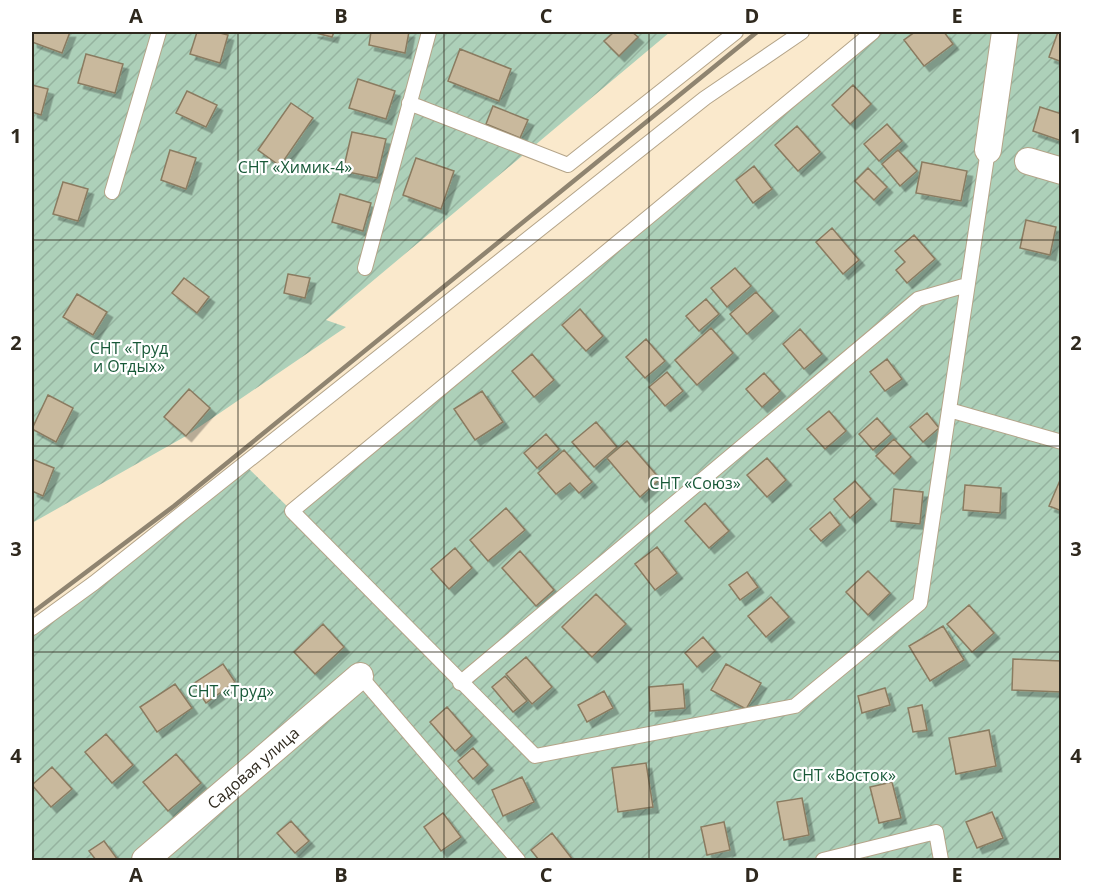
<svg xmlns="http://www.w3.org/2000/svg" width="1093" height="892" font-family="'Open Sans',sans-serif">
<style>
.garden{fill:url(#garden-furrows)}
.building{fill:#c9b99d;stroke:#8a7b61;stroke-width:1.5;filter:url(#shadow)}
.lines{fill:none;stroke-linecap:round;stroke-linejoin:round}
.lane-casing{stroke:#b4a489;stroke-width:16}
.street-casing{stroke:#b4a489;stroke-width:28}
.lane{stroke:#fff;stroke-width:14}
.street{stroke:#fff;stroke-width:26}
.rail{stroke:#8f8470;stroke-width:4.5}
.grid{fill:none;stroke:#2f291e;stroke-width:1.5;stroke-opacity:0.55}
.labels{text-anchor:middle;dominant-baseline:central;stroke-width:4.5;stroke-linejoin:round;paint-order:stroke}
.park-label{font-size:16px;fill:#185938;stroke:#fff}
.street-label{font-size:16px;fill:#2f291e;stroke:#fff}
.neatline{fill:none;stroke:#2f291e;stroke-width:2}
.grid-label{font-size:20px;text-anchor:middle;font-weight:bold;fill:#2f291e}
</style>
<defs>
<pattern id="garden-furrows" width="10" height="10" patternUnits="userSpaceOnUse" patternTransform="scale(1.5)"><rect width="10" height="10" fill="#add0b9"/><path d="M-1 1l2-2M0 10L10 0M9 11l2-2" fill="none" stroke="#95b39f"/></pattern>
<filter id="shadow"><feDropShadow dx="5.5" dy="5.5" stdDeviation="0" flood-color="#0004"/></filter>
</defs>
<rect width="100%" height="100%" fill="#fae9cc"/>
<path class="garden" d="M32 32H670L326 320 346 327 186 436 32 523Z
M873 32H1061V860H32V628L244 464 292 511Z"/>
<path class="building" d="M32 32H70L62 53 32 42Z
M197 32H216L228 35 220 63 190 54Z
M312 32H334L332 37Z
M371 32H409L405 53 369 45Z
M614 32H632L638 37 619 56 604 41Z
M915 32H944L953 44 924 66 904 40Z
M1058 32 1062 33V62L1049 57Z
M460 49 511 69 499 101 448 81Z
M86 54 123 64 115 93 78 83Z
M358 79 395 91 386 119 349 108Z
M32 85 48 89 41 115 32 112Z
M853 85 871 104 850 124 832 105Z
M187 91 217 105 206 127 176 113Z
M291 103 313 118 280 166 258 150Z
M493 106 528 120 520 138 486 124Z
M1040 107 1062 114V141L1033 131Z
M887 124 902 141 879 161 864 144Z
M797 126 820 152 798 171 775 145Z
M352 132 386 139 377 178 343 171Z
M170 150 196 158 186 189 161 180Z
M898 150 917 171 900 186 882 164Z
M416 158 454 171 441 209 403 195Z
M922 162 967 171 961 201 916 193Z
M754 166 772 189 753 203 736 180Z
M868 168 887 187 874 200 855 181Z
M63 182 88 189 78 221 53 214Z
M340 194 371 203 363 231 332 222Z
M1026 220 1056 227 1050 255 1020 248Z
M832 228 859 260 843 274 816 242Z
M914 235 935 259 907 283 896 270 905 262 895 251Z
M735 268 751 286 727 307 711 288Z
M288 274 310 278 305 298 284 293Z
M184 278 209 297 197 313 172 293Z
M756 292 773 311 747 334 730 314Z
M77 294 107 312 93 335 63 317Z
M706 299 719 314 699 331 686 316Z
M580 309 603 336 586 351 562 325Z
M711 328 733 353 697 385 675 360Z
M800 329 822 354 804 369 783 344Z
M646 339 665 361 645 378 626 357Z
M532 354 554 380 534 397 512 371Z
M887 359 902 379 885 391 870 372Z
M667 372 683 391 665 406 649 387Z
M764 373 780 391 762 407 746 389Z
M189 389 210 408 186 436 164 417Z
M482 391 503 422 475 440 454 409Z
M48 395 73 408 56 442 32 429Z
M829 411 846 431 825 449 807 429Z
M927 413 939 428 923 442 910 427Z
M877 418 891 434 873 450 859 434Z
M596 422 617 447 594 467 572 442Z
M546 434 559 449 537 468 524 453Z
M894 439 911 457 894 474 876 456Z
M627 441 660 479 640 497 607 458Z
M564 450 592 482 579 493 570 483 556 494 538 473Z
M767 458 786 480 767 497 747 475Z
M32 459 54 468 43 496 32 491Z
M1061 478H1062V511L1049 506Z
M855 481 871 499 850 518 834 499Z
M965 485 1001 488 1000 513 963 510Z
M894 489 923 492 920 524 891 521Z
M705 503 729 531 709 548 685 521Z
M506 508 525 530 488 561 470 540Z
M830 512 840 525 821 541 810 529Z
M657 547 677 573 655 590 635 564Z
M455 548 472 568 449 589 431 569Z
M520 551 554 590 536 606 502 568Z
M868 571 890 593 868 615 846 592Z
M747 572 758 587 740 600 729 585Z
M596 594 626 624 592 657 562 627Z
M771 597 789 617 766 637 748 616Z
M969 605 994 633 972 652 947 624Z
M323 624 344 647 315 674 294 652Z
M943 626 964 660 930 681 909 646Z
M703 637 715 651 697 667 685 653Z
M526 657 552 687 532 704 506 674Z
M1013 659 1062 661V692L1012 690Z
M223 664 235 682 206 703 193 684Z
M726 664 761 683 746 709 711 690Z
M505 676 527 701 513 712 492 687Z
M175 684 192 708 157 732 140 707Z
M683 684 685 708 650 711 649 687Z
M885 688 890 705 862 713 858 696Z
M604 691 613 708 587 722 578 705Z
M922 705 927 730 913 732 908 708Z
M447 707 472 736 455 751 430 722Z
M989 730 996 766 956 774 949 738Z
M106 734 133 765 112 783 85 752Z
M473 748 488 765 473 779 458 761Z
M176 754 201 783 168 811 143 782Z
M646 763 653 807 618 812 612 768Z
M52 767 72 789 51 807 32 785Z
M522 777 534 802 503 816 492 790Z
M892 782 901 818 879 823 870 787Z
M802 798 809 835 784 840 777 802Z
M992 812 1003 838 977 848 966 822Z
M443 813 461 837 441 851 424 827Z
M291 821 309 841 295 853 277 833Z
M724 822 730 850 707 855 701 827Z
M552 833 573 860H539L531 850Z
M104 841 118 860H96L89 851Z"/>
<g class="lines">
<g class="lane-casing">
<path id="lane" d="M873 32 292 511 535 756 795 706 920 603 988 150
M409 103 568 165 736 32
M112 192 159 32
M365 268 429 32
M949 410 1062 442
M32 628 94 583 705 98 802 32
M360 676 518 860
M460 683 918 299 967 285
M823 860 936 832 941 860"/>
</g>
<g class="street-casing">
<path id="street" d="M988 150 1005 32
M1028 161 1062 171
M145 860 360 676"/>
</g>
<use href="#lane" class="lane"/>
<use href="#street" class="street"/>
<path class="rail" d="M32 613 174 506 757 32"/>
</g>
<path class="grid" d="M238 32V860M444 32V860M649 32V860M855 32V860M32 240H1062M32 446H1062M32 652H1062"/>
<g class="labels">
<g class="park-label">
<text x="295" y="167">СНТ «Химик-4»</text>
<text x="129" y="348">СНТ «Труд<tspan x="129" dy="18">и Отдых»</tspan></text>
<text x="695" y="483">СНТ «Союз»</text>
<text x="231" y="691">СНТ «Труд»</text>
<text x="844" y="775">СНТ «Восток»</text>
</g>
<g class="street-label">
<text transform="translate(253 768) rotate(-41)">Садовая улица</text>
</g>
</g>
<rect width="1093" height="892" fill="none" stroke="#ffffff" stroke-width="66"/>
<rect x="33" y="33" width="1027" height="826" class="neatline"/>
<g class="grid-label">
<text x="136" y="23">A</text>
<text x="341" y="23">B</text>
<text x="546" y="23">C</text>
<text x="752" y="23">D</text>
<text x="957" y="23">E</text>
<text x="16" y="143">1</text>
<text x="1076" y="143">1</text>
<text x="16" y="350">2</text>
<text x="1076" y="350">2</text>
<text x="16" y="556">3</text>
<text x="1076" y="556">3</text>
<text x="16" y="763">4</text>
<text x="1076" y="763">4</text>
<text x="136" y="882">A</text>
<text x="341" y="882">B</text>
<text x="546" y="882">C</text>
<text x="752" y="882">D</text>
<text x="957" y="882">E</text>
</g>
</svg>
